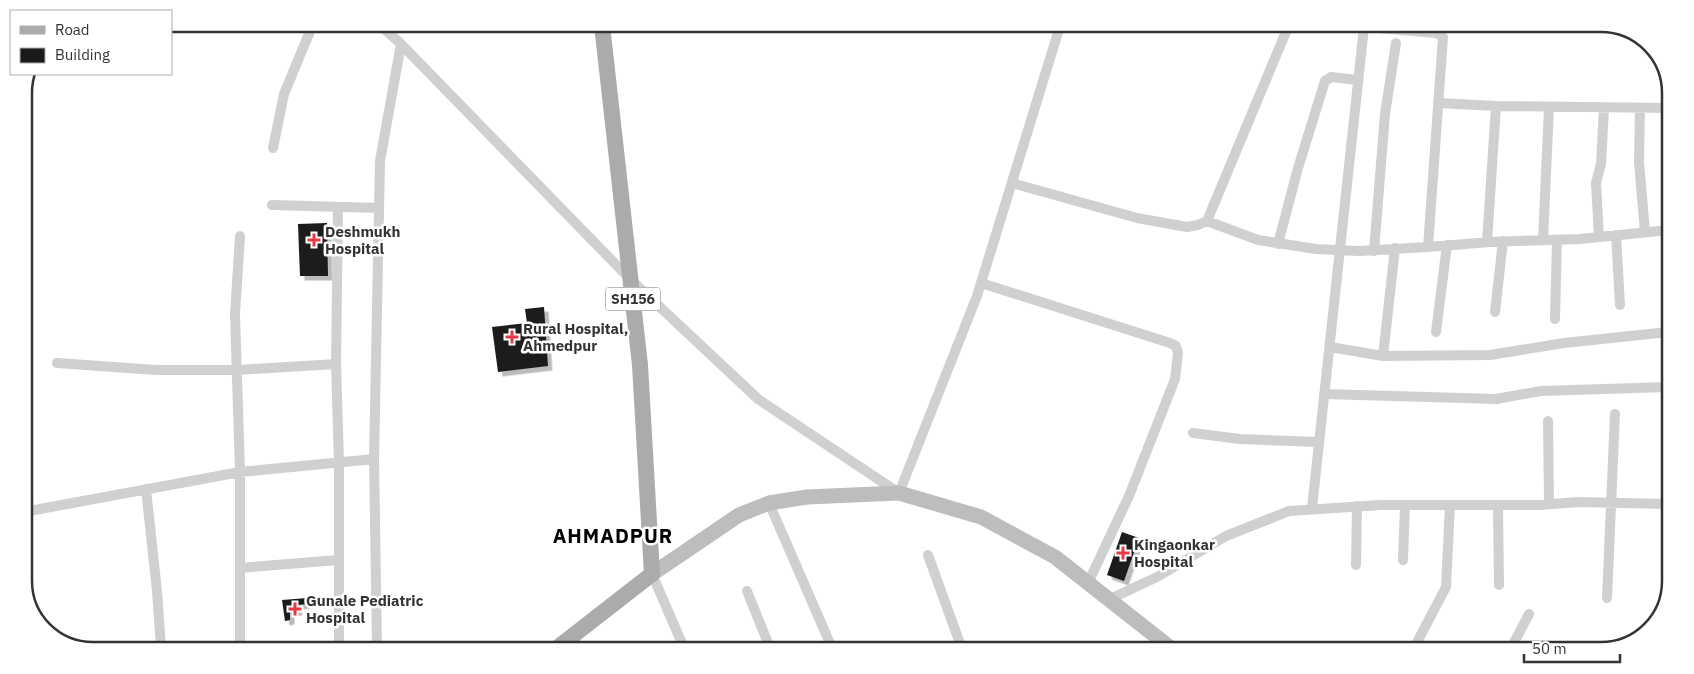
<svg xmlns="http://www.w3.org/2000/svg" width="1694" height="674" font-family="'IBM Plex Sans',sans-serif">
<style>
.building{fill:#1a1a1a;filter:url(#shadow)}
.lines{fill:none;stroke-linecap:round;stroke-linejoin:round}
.street{stroke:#d0d0d0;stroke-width:10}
.secondary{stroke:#bdbdbd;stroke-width:15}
.primary{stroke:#ababab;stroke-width:16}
.poi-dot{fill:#e63946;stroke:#fff;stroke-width:2}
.labels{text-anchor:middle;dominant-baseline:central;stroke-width:5;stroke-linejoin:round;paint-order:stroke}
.shield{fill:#fff;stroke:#707070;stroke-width:1}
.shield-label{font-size:14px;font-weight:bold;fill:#333}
.poi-label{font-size:15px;font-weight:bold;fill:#333;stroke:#fff;text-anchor:start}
.district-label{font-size:20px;font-weight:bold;letter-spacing:1px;fill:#000;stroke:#fff}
.rim{fill:none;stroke:#333;stroke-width:2.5}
</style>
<defs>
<filter id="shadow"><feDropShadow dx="4.5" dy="4.5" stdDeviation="0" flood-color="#0004"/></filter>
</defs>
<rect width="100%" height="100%" fill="#fff"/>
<path class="building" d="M327 223 328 276H300L298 224Z
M544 307 548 366 498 372 492 327 527 323 525 309Z
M1122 532 1139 538 1124 581 1107 575Z
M307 598 308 604 297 605 298 611 290 612V620L285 621 282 600Z"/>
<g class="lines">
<path class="street" d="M379 24 401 44
M1366 27 1436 33 1443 37 1428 247 1490 242 1580 239 1669 230
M1439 103 1496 106 1670 108
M1640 108 1639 162 1645 232
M273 148 284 94 313 24
M1012 183 1137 218 1187 227 1198 225 1207 221 1258 240 1316 249 1359 251 1428 247
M272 205 379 208
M338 207 336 364 339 462V647
M1207 221 1288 27
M1616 235 1620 305
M1599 237 1596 183 1601 164 1604 108
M1543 240 1549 108
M1487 242 1496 106
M1278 244 1298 168 1325 81 1331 77 1358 80
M1374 251 1385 114 1396 43
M981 283 1170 343 1176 346 1178 353 1175 379 1129 496 1088 583
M1495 312 1503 241
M1555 319 1557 240
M1436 332 1447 245
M1330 347 1383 356 1490 355 1564 343 1668 332
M1383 356 1395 248
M57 363 156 370H237L336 364
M1324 394 1496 399 1541 391 1668 387
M1548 421 1549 504
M1193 433 1240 439 1319 442
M374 459 380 161 401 44 630 279 758 399 899 493 977 296 1060 26
M146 489 157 591 161 647
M769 503 832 648
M1498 505 1499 585
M1312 508 1364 27
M24 512 240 472 374 459 377 647
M24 545 25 589
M928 555 962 649
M1403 560 1405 505
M1356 565 1357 506
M240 568 338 560
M652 574 684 648
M747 591 770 648
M1607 598 1615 414
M1110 599 1157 577 1226 536 1289 511 1381 505H1540L1578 502 1667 504
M240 647V472L235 314 240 236
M1413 650 1446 587 1450 505
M1510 650 1529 614
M1593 650 1604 649"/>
<path class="secondary" d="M652 574 739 515 769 503 807 497 899 493 981 517 1055 557 1172 649"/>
<path class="primary" d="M557 648 652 574 640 365 602 25"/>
</g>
<g class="poi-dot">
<path d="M311.5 232.5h5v5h5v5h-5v5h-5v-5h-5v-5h5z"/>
<path d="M509.5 329.5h5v5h5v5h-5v5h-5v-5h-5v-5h5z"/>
<path d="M1120.5 545.5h5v5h5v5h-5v5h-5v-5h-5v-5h5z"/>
<path d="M292.5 601.5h5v5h5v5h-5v5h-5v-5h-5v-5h5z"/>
</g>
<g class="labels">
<rect class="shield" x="605.5" y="287.5" width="55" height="23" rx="4"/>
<g class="shield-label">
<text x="633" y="299">SH156</text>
</g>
<g class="poi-label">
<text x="325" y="231">Deshmukh<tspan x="325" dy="17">Hospital</tspan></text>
<text x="523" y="328">Rural Hospital,<tspan x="523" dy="17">Ahmedpur</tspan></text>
<text x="1134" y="544">Kingaonkar<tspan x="1134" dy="17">Hospital</tspan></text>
<text x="306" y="600">Gunale Pediatric<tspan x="306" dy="17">Hospital</tspan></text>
</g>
<g class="district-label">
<text x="613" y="535">AHMADPUR</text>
</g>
</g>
<path d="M0 0H1694V674H0ZM93 32H1601A61 61 0 0 1 1662 93V581A61 61 0 0 1 1601 642H93A61 61 0 0 1 32 581V93A61 61 0 0 1 93 32Z" fill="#fff" fill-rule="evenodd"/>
<path class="rim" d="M93 32H1601A61 61 0 0 1 1662 93V581A61 61 0 0 1 1601 642H93A61 61 0 0 1 32 581V93A61 61 0 0 1 93 32Z"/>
<rect x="10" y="10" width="162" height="65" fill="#ffffff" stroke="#adadad"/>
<rect x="20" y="26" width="25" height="8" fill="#ababab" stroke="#adadad"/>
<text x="55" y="35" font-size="15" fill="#333333">Road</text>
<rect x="20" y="48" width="25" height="15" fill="#1a1a1a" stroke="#adadad"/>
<text x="55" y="60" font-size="15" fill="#333333">Building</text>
<path d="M1524 654v8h96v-8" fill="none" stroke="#333333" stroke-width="2.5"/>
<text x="1532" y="654" font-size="15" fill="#333333" stroke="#ffffff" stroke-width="4" paint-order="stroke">50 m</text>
</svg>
